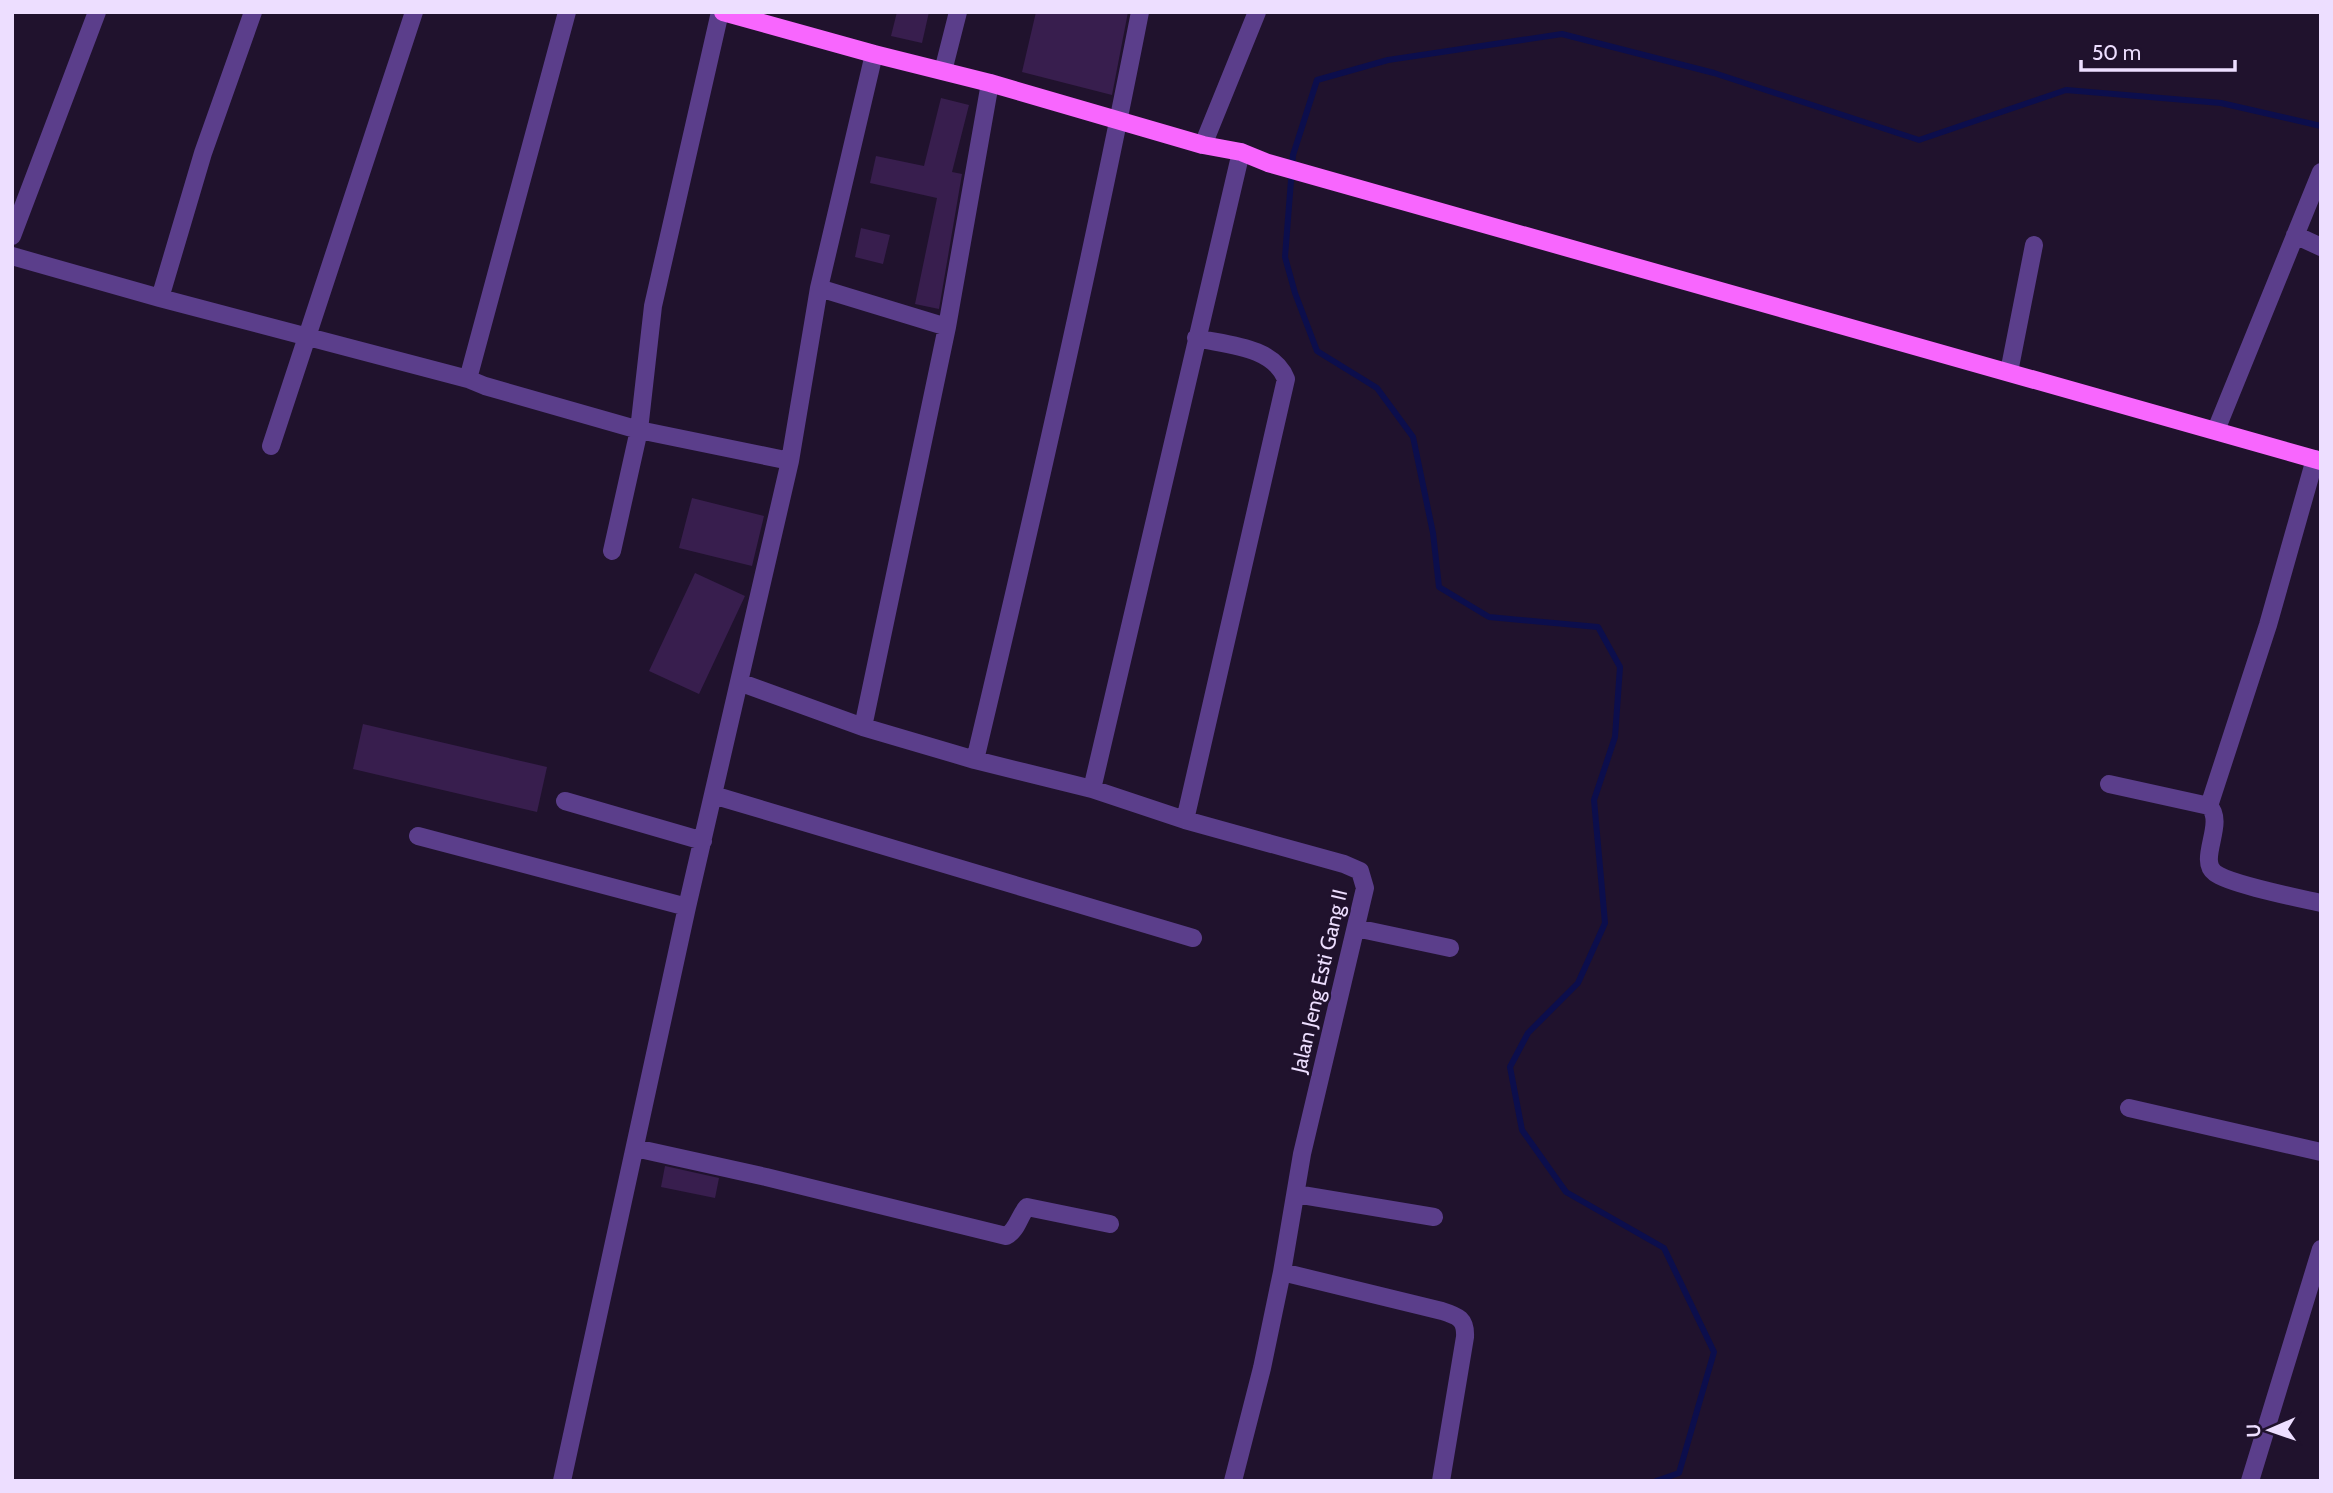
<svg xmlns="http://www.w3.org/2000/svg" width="2333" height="1493" font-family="Cabin,sans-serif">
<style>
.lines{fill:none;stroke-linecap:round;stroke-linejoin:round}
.stream{stroke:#0c0e4c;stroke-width:6}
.building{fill:#381e4e}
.minor{stroke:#5b3e8b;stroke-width:18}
.major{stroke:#f866fe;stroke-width:18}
.labels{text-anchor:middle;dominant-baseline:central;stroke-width:5;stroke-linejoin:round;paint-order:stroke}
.street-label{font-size:21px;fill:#eddeff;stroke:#20122d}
</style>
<rect width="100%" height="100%" fill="#20122d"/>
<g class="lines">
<path class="stream" d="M1656 1481 1679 1473 1714 1352 1664 1248 1566 1192 1522 1130 1510 1067 1528 1033 1578 983 1605 923 1594 800 1615 737 1620 667 1598 627 1489 617 1439 587 1433 533 1413 437 1377 388 1317 351 1295 293 1285 257 1293 155 1317 80 1388 60 1562 34 1714 73 1919 140 2066 90 2221 103 2321 126"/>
</g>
<path class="building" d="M897 12H929L922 43 891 36Z
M1036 12H1128L1112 95 1022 72Z
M941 98 969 105 952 172 962 174 939 309 915 304 937 198 870 183 876 156 924 166Z
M861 228 890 235 883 264 855 257Z
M692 498 764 516 752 566 679 548Z
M695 573 745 596 699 694 649 671Z
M363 724 547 767 537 812 353 769Z
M665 1166 719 1178 715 1198 661 1187Z"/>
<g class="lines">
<path class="minor" d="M943 71 958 12
M1203 145 1257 12
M2295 235 2321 247
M12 236 97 12
M12 256 160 298 468 379 485 386 639 430 790 461
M819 288 947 327
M160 298 203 153 253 12
M2009 372 2034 245
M468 379 567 12
M2216 430 2321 172
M271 446 414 12
M612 551 639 430 653 306 720 12
M739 682 863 727 975 760 1092 789 1185 820 1344 864 1360 871 1365 888 1302 1154 1282 1272 1442 1311C1458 1316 1466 1319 1465 1337L1441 1481
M863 727 947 327 990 83
M975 760C1034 512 1091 263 1140 12
M2109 784 2209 806C2226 823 2197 860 2215 873 2229 884 2299 898 2321 903
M1092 789 1241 152
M713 795 1193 938
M565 801 703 841
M2209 806 2268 625 2315 459
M1185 820 1286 379C1273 346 1226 345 1196 338
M418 836 687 907
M1356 928 1450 948
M2129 1108 2321 1152
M635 1148 766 1177 1006 1236C1017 1231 1019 1216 1027 1207L1110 1224
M1296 1194 1434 1217
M562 1481 687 907 790 461 819 288 874 54
M1233 1481 1262 1368 1282 1272
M2250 1481 2321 1249"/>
<path class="major" d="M723 12 874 54 990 83 1203 145 1241 152 1268 163 2321 461"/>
</g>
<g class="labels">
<g class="street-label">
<text transform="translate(1319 981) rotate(-77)">Jalan Jeng Esti Gang II</text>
</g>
</g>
<rect width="2333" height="1493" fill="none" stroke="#eddeff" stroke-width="28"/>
<g transform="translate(2270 1430) rotate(268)" stroke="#20122d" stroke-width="5" paint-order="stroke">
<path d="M0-5L12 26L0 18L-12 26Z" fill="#eddeff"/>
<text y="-10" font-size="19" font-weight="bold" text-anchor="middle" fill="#eddeff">U</text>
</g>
<path d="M2081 60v10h154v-10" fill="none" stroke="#eddeff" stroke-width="3.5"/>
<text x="2092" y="60" font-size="21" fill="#eddeff" stroke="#20122d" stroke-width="5" paint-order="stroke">50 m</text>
</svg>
